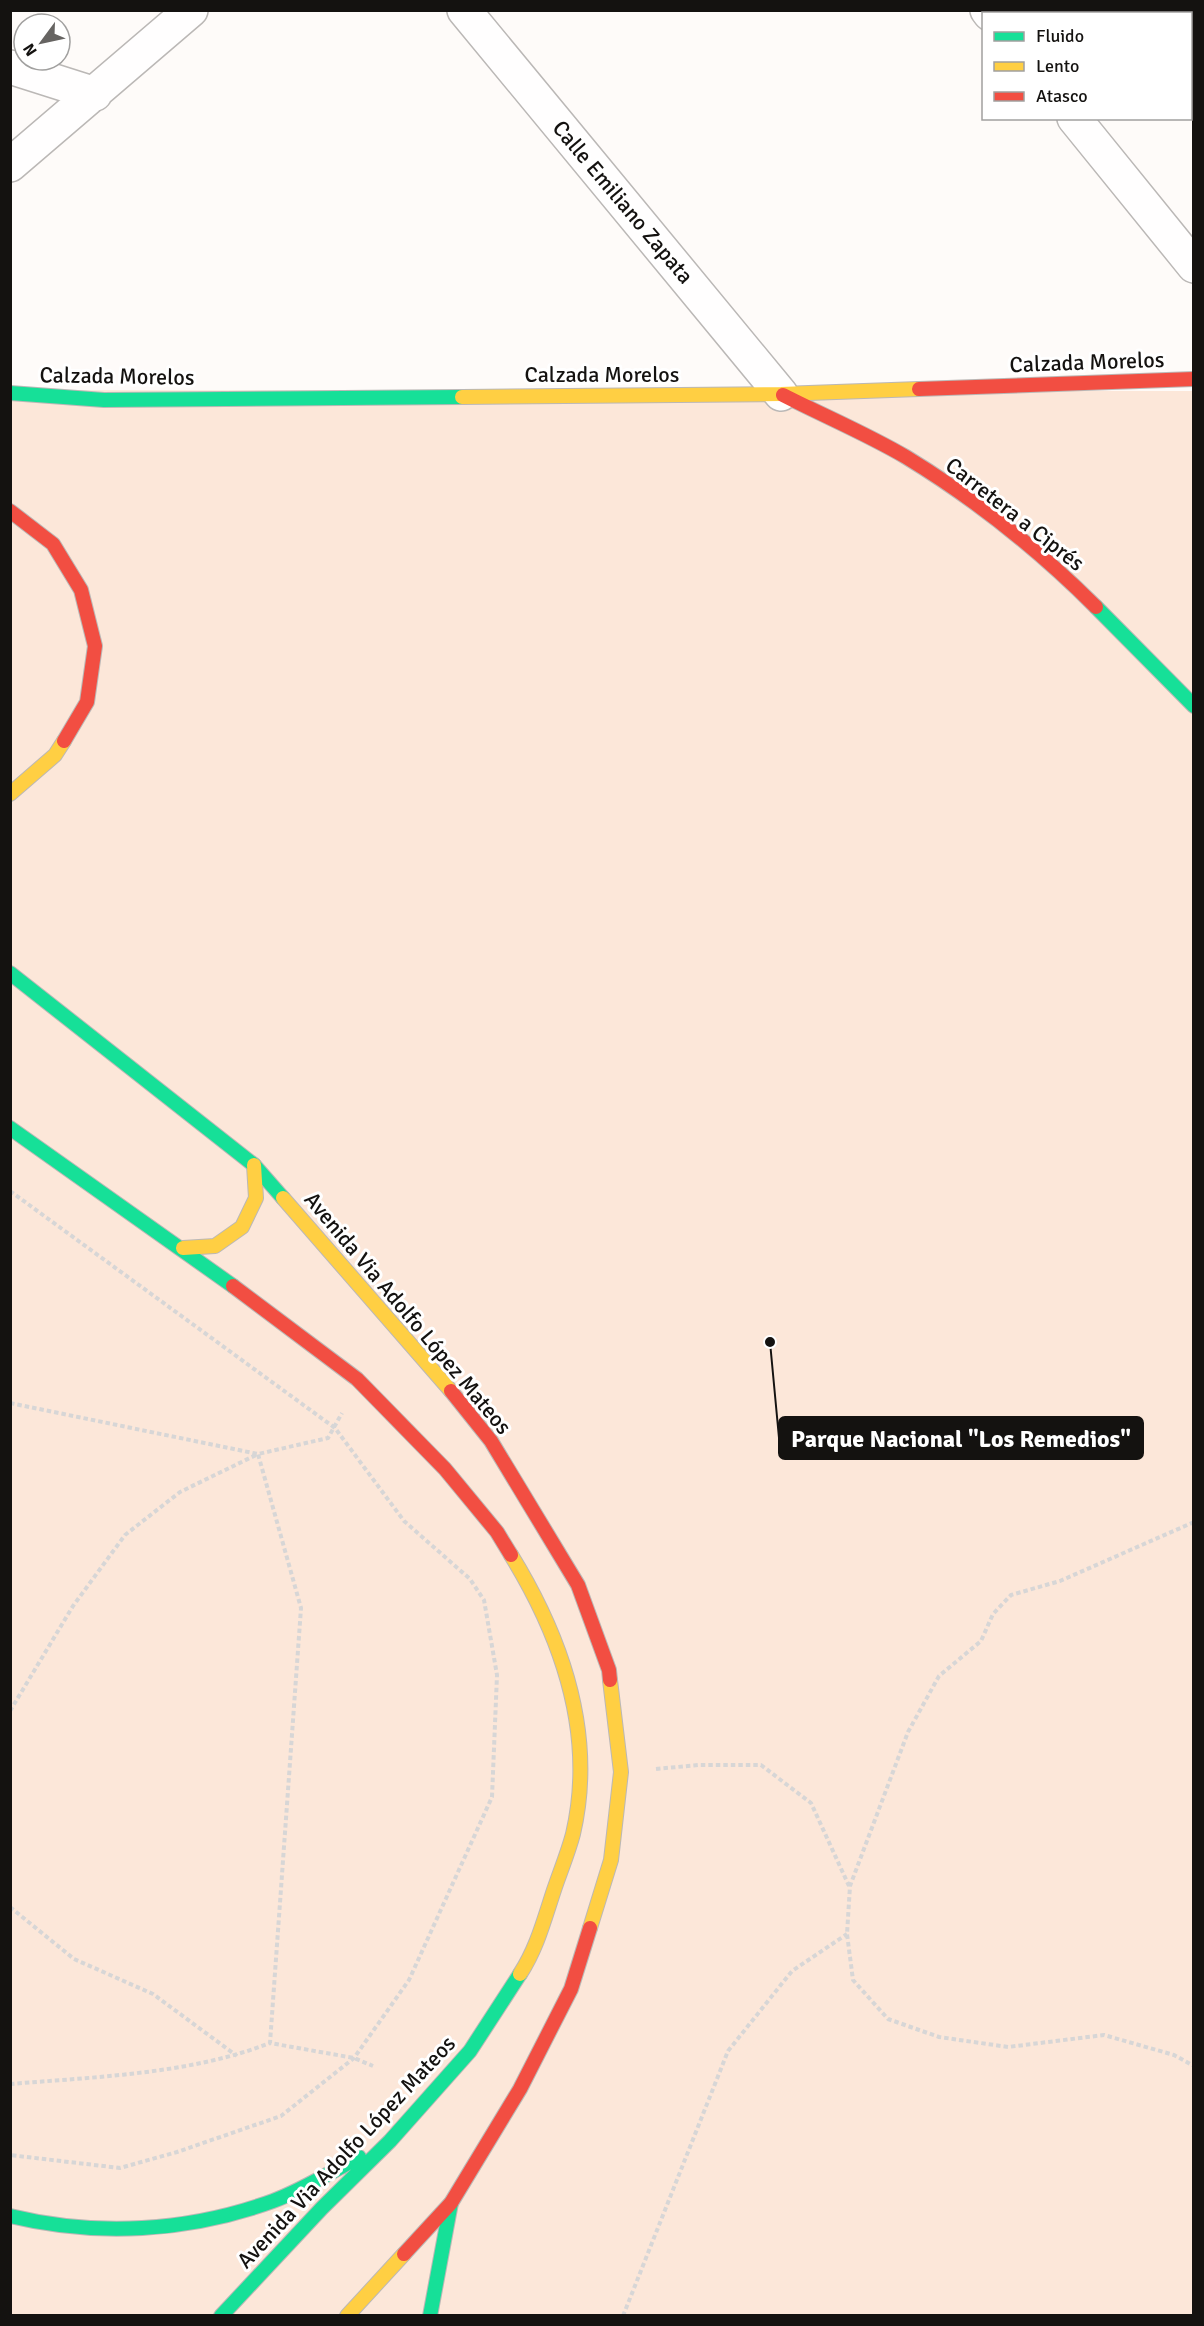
<svg xmlns="http://www.w3.org/2000/svg" width="1204" height="2326" font-family="Signika,sans-serif">
<style>
.green{fill:#fce7d9}
.lines{fill:none;stroke-linecap:round;stroke-linejoin:round}
.street-casing{stroke:#bbb8b6;stroke-width:36}
.fast-casing{stroke:#bbb8b6;stroke-width:16}
.slow-casing{stroke:#bbb8b6;stroke-width:16}
.jam-casing{stroke:#bbb8b6;stroke-width:16}
.path{stroke:#d7d6d6;stroke-width:4;stroke-dasharray:4.5 3;stroke-linecap:butt}
.street{stroke:#fffefe;stroke-width:33}
.fast{stroke:#16e098;stroke-width:14}
.slow{stroke:#ffcf43;stroke-width:14}
.jam{stroke:#f24e42;stroke-width:14}
.labels{text-anchor:middle;dominant-baseline:central;stroke-width:6;stroke-linejoin:round;paint-order:stroke}
.street-label{font-size:22px;fill:#141210;stroke:#fff}
.leader{fill:none;stroke:#141210;stroke-width:2}
.callout-dot{fill:#141210;stroke:#fff;stroke-width:2}
.callout{fill:#141210;stroke:#141210;stroke-width:2}
.callout-label{font-size:24px;text-anchor:middle;font-weight:bold;fill:#fff}
</style>
<rect width="100%" height="100%" fill="#fefbf9"/>
<path class="green" d="M10 390 1193 391V2315H11Z"/>
<g class="lines">
<g class="street-casing">
<path id="street" d="M464 10 781 394
M987 10 990 14
M10 67 95 94
M1074 118 1194 266
M10 165 191 10"/>
</g>
<g class="fast-casing">
<path id="fast" d="M10 393 104 400 462 397
M1096 607 1194 706
M10 973 254 1165 283 1198
M10 1128 233 1286
M10 2216C97 2237 188 2232 273 2201 303 2190 331 2172 359 2157
M221 2316 322 2208 390 2141 470 2051 520 1974
M430 2316 451 2203"/>
</g>
<g class="slow-casing">
<path id="slow" d="M462 397 781 394 919 389
M10 794 55 755 64 741
M283 1198 451 1391
M183 1248 215 1246 242 1227 256 1198 254 1165
M511 1555C562 1638 596 1735 573 1834 568 1853 560 1872 554 1890 544 1920 537 1948 520 1974
M590 1928 611 1860 621 1772 610 1680
M347 2316 404 2254"/>
</g>
<g class="jam-casing">
<path id="jam" d="M919 389 1194 379
M783 395C824 416 867 434 906 457 975 499 1039 550 1096 607
M10 511 53 544 81 590 95 646 87 702 64 741
M233 1286 357 1379 445 1469 497 1532 511 1555
M451 1391 491 1441 578 1585 609 1670 610 1680
M404 2254 451 2203 520 2089 571 1989 590 1928"/>
</g>
<path class="path" d="M10 1191 335 1428 404 1521 470 1579 484 1600 497 1675 492 1797 409 1980 354 2058 281 2116 177 2152 120 2168 10 2155
M10 1403 258 1454 328 1438 342 1413
M1194 1522 1060 1581 1011 1595 993 1614 981 1641 939 1676 908 1732 850 1886 847 1934 853 1980 888 2019 939 2037 1008 2047 1104 2035 1174 2055 1194 2066
M10 1711 73 1606 125 1535 180 1492 258 1454 301 1608 270 2043 354 2058 373 2066
M656 1769 698 1765H761L811 1803 849 1886
M10 1907 74 1959 153 1994 237 2056
M10 2084C95 2077 191 2074 270 2043
M623 2316 728 2051 792 1971 847 1934"/>
<use href="#street" class="street"/>
<use href="#fast" class="fast"/>
<use href="#slow" class="slow"/>
<use href="#jam" class="jam"/>
</g>
<g class="labels">
<g class="street-label">
<text transform="translate(623 202) rotate(50)">Calle Emiliano Zapata</text>
<text transform="translate(1087 362) rotate(-2)">Calzada Morelos</text>
<text x="602" y="374">Calzada Morelos</text>
<text transform="translate(117 376) rotate(1)">Calzada Morelos</text>
<text transform="translate(1015 514) rotate(38)">Carretera a Ciprés</text>
<text transform="translate(408 1313) rotate(50)">Avenida Via Adolfo López Mateos</text>
<text transform="translate(346 2152) rotate(-47)">Avenida Via Adolfo López Mateos</text>
</g>
</g>
<path class="leader" d="M770 1342L779 1438"/>
<circle class="callout-dot" cx="770" cy="1342" r="6"/>
<rect class="callout" x="779" y="1417" width="364" height="42" rx="6"/>
<g class="callout-label">
<text x="961" y="1447">Parque Nacional "Los Remedios"</text>
</g>
<rect width="1204" height="2326" fill="none" stroke="#141210" stroke-width="24"/>
<rect x="982" y="12" width="210" height="108" fill="#ffffff" stroke="#a1a09f" stroke-width="1.5"/>
<rect x="994" y="32" width="30" height="9" fill="#16e098" stroke="#a1a09f" stroke-width="1.5"/>
<text x="1036" y="42" font-size="18" fill="#141210">Fluido</text>
<rect x="994" y="62" width="30" height="9" fill="#ffcf43" stroke="#a1a09f" stroke-width="1.5"/>
<text x="1036" y="72" font-size="18" fill="#141210">Lento</text>
<rect x="994" y="92" width="30" height="9" fill="#f24e42" stroke="#a1a09f" stroke-width="1.5"/>
<text x="1036" y="102" font-size="18" fill="#141210">Atasco</text>
<g transform="translate(42 42) rotate(237)"><circle r="28" fill="#ffffff" stroke="#a1a09f" stroke-width="1.5"/>
<path d="M0-4.5L10 22L0 15L-10 22Z" fill="#666462"/>
<text y="-9" font-size="16" font-weight="bold" text-anchor="middle" fill="#141210">N</text>
</g>
</svg>
